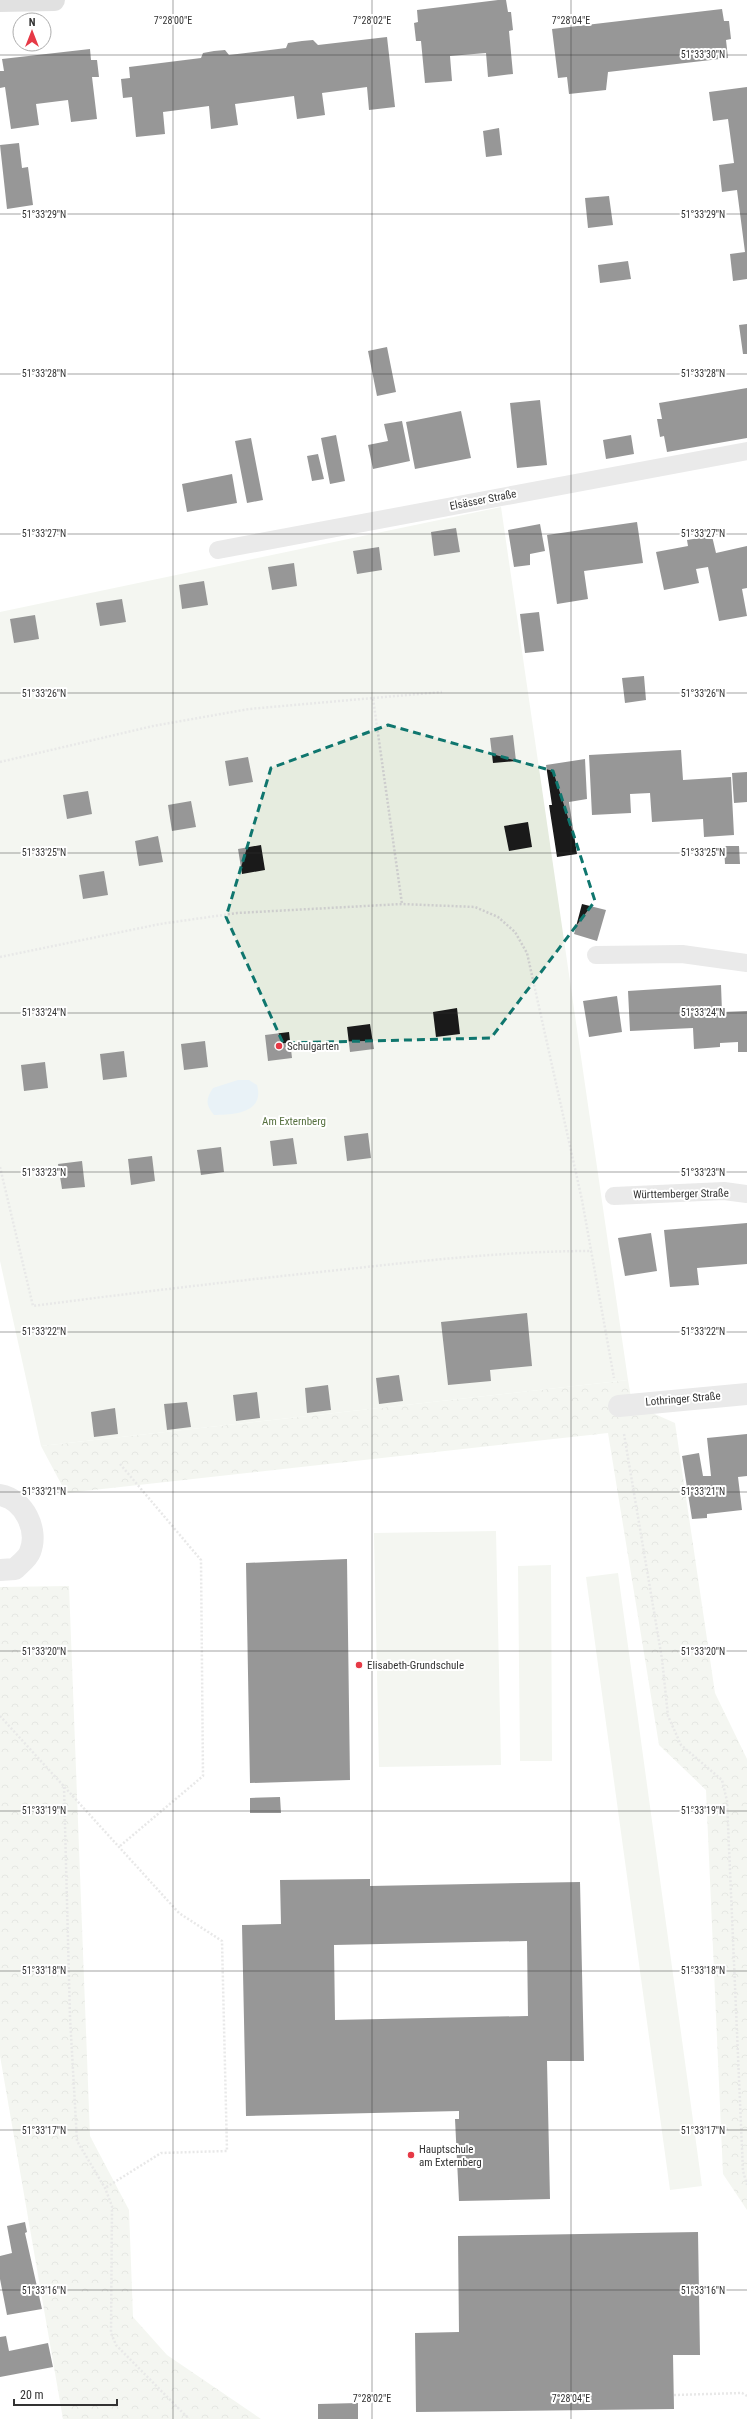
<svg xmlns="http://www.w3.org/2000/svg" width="747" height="2419" font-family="'Roboto Condensed',sans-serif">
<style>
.forest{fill:url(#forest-crowns)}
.garden{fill:#e6ecdf}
.water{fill:#cfe2ee}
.building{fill:#1a1a1a;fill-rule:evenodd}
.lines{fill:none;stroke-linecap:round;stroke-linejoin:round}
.path{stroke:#cdcdcd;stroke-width:2.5;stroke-dasharray:2 2;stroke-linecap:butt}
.service{stroke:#d0d0d0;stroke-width:18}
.minor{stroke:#d0d0d0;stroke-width:22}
.secondary{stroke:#bdbdbd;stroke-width:22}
.marked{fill:none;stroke:#0f766e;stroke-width:3;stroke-dasharray:8 5;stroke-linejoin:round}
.ticks{fill:none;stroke:#333;stroke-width:1;stroke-opacity:0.45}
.poi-dot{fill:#e63946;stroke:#fff;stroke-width:1.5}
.labels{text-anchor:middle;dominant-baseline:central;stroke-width:4;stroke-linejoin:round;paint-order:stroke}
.street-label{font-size:11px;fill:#333;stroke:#fff}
.poi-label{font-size:11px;fill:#333;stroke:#fff;text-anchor:start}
.park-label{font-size:11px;fill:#56703f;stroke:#fff}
.ticks-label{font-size:10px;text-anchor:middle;fill:#333;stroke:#fff;stroke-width:4;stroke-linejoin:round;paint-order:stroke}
</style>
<defs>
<pattern id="forest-crowns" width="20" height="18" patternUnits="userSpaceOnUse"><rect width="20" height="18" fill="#e6ecdf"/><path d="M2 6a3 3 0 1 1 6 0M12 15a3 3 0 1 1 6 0" fill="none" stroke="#c6cbc0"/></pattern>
</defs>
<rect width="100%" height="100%" fill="#fff"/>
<path class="forest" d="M628 1380 632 1404 675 1423 715 1693 747 1759V2210L723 2174 706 1790 659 1745 608 1433 66 1493 41 1446Z
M69 1586 90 2136 129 2210 133 2317 167 2355 261 2419H63L0 2056V1587Z"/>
<path class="garden" d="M501 507 628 1380 41 1446 0 1261V612Z
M496 1531 501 1765 379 1767 374 1533Z
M551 1565 552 1761H520L518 1566Z
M618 1573 702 2186 670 2190 586 1577Z"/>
<path class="water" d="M238 1080H249L257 1085C265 1113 234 1115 214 1115 205 1104 206 1099 213 1088Z"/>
<path class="building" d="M498 0H506L508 12H511L513 30 509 31 513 74 488 77 486 53 450 56 452 81 425 83 421 41H416L414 23 418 22 417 10Z
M722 9 724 21H729L731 39 726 40 728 58 608 72 606 90 569 94 567 77 558 78 552 29Z
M387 37 395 107 369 110 367 87 322 93 325 115 297 119 294 96 235 104 238 125 211 129 209 106 163 112 165 134 136 137 132 97 123 98 121 79 130 78 129 67 201 58 203 53 214 51 225 50 229 55 286 48 288 43 302 41 313 40 318 45Z
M90 49 91 60H97L99 77H92L97 119 71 122 68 100 36 104 39 125 11 129 5 87 0 88V71H4L2 59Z
M747 87V279L733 281 730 254 745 252 737 190 722 192 719 165 734 163 728 119 713 121 709 92Z
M499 128 502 155 486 157 483 131Z
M19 143 22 168 28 167 33 205 7 209 0 145Z
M609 196 613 225 588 228 585 198Z
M628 261 631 279 600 283 598 265Z
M747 324V354H743L739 325Z
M387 347 396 392 377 396 368 351Z
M747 388V438L667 452 664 436 660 437 657 419H662L659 403Z
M540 400 547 465 517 468 510 403Z
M461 411 471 458 415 469 406 422Z
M402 421 410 461 373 469 368 445 388 441 384 424Z
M336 435 345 481 330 484 321 438Z
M631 435 634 454 606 459 603 440Z
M251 438 263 500 247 503 235 441Z
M318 454 324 479 312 481 307 456Z
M232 474 237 503 187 512 182 484Z
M637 522 643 563 584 571 588 599 557 604 547 535Z
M540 524 545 551 530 554V565L514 567 508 530Z
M456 528 460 552 434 556 431 532Z
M712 536 716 553 747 546V588L742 589 747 616 719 621 708 567 696 569 699 583 664 590 656 552 688 546 687 540Z
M379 547 382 570 357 574 353 551Z
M294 563 297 586 272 590 268 567Z
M204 581 208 605 182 609 179 585Z
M122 599 126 622 100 626 96 603Z
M539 612 544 651 525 653 520 614Z
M35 615 39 639 14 643 10 619Z
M644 676 646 700 625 703 622 678Z
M513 735 516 761 493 763 490 738Z
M681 750 683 780 731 777 734 835 704 837 703 819 652 822 650 793 630 794 631 813 592 815 589 755Z
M248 757 253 782 229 786 225 761Z
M585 759 587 799 569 802 577 854 557 857 549 805H552L546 765Z
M747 772V802L734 803 732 773Z
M88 791 92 814 67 819 63 795Z
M191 801 196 827 172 831 168 805Z
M528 822 532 847 509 851 504 826Z
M158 836 163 862 139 866 135 841Z
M261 845 265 870 242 874 238 849Z
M724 846H739L740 864H725Z
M104 871 108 895 83 899 79 875Z
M582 904 606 910 597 941 574 934Z
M721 985 722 1012 747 1011V1052H738V1042L720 1043V1047L694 1049 693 1028 630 1031 628 991Z
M617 996 622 1032 589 1037 583 1001Z
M457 1008 460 1034 436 1037 433 1012Z
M370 1024 374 1049 350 1052 347 1027Z
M289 1032 292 1058 268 1061 265 1035Z
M205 1041 208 1067 184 1070 181 1044Z
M124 1051 127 1077 103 1080 100 1054Z
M45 1062 48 1088 24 1091 21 1065Z
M368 1133 371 1158 347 1161 344 1136Z
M293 1138 297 1164 273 1166 270 1141Z
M221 1147 224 1172 201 1175 197 1150Z
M152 1156 155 1181 131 1185 128 1159Z
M82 1161 85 1187 62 1189 58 1164Z
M747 1223V1264L697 1268 699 1285 670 1287 664 1230Z
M651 1233 657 1271 625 1276 618 1238Z
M527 1313 532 1366 490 1370 491 1381 448 1385 441 1322Z
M399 1375 403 1401 379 1404 376 1378Z
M328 1385 331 1410 307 1413 305 1388Z
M257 1392 260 1418 236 1421 233 1395Z
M187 1402 191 1427 167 1430 164 1404Z
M115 1408 118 1434 94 1437 91 1412Z
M747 1434V1476L738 1477 742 1510 707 1514V1518L692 1519 682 1456 699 1453 703 1476H711L707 1438Z
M347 1559 350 1780 250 1783 246 1563Z
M280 1797 281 1813H250V1798Z
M370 1879V1886L580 1882 584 2061H547L550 2199 459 2201 455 2119H459V2111L246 2116 242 1925 281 1924 280 1880ZM527 1941 528 2016 335 2020 334 1945Z
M25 2222 27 2232 25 2233 42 2309 7 2315 0 2279V2256L12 2253 7 2226Z
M698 2232 700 2355H673L674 2409 416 2412 415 2333 459 2332 458 2236Z
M6 2336 9 2351 48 2343 53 2367 0 2377V2337Z
M358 2403V2419H318V2404Z"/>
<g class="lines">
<path class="path" d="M373 698 442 692
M0 762 153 726 249 709 373 698 402 904
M0 957 160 924 237 913 402 904 475 907 498 917 515 932 527 953 582 1200 614 1378
M0 1167 33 1306C138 1292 243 1280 348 1269 430 1260 510 1251 592 1251
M624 1434 662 1659 668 1716 681 1745 722 1780 727 1801 743 2171 747 2185
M120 1464 201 1560 203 1776 120 1846
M0 1716 179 1913 222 1941 227 2151 161 2153 105 2188
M64 1787 70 2017 77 2141 105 2188 112 2206 111 2333 116 2345 189 2419
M674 2395 742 2393 747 2396"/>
<path class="service" d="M218 550 747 451
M596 955 682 954 747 963
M614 1196 724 1191 747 1194"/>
<path class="minor" d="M619 1406 747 1394
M0 1495C24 1499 39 1530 30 1552 28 1558 20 1564 15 1569L0 1570"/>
<path class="secondary" d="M0 1 54 0"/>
</g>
<path d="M0 0H747V2419H0ZM388 725 553 771 595 901 491 1038 283 1043 226 917 271 768Z" fill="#fff" fill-opacity=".55" fill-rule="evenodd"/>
<path class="marked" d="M388 725 553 771 595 901 491 1038 283 1043 226 917 271 768Z"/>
<path class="ticks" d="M173 0V2419M372 0V2419M571 0V2419M0 55H747M0 214H747M0 374H747M0 534H747M0 693H747M0 853H747M0 1013H747M0 1172H747M0 1332H747M0 1492H747M0 1651H747M0 1811H747M0 1971H747M0 2130H747M0 2290H747"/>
<g class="poi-dot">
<circle cx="279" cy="1046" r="4"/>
<circle cx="359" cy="1665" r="4"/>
<circle cx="411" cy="2155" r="4"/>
</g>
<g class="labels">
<g class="street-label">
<text transform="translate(483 500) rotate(-11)">Elsässer Straße</text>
<text transform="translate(681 1194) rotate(-1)">Württemberger Straße</text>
<text transform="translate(683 1399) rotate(-5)">Lothringer Straße</text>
</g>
<g class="poi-label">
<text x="287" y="1046">Schulgarten</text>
<text x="367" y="1665">Elisabeth-Grundschule</text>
<text x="419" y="2149">Hauptschule<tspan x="419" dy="13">am Externberg</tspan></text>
</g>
<g class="park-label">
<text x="294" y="1121">Am Externberg</text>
</g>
</g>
<g class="ticks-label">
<text x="173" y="24">7°28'00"E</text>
<text x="372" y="24">7°28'02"E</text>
<text x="571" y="24">7°28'04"E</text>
<text x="703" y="58">51°33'30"N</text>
<text x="44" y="218">51°33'29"N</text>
<text x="703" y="218">51°33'29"N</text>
<text x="44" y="377">51°33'28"N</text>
<text x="703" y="377">51°33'28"N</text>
<text x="44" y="537">51°33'27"N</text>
<text x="703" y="537">51°33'27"N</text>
<text x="44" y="697">51°33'26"N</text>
<text x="703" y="697">51°33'26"N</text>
<text x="44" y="856">51°33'25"N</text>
<text x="703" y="856">51°33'25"N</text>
<text x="44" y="1016">51°33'24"N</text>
<text x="703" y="1016">51°33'24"N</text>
<text x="44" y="1176">51°33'23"N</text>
<text x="703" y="1176">51°33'23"N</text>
<text x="44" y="1335">51°33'22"N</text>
<text x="703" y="1335">51°33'22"N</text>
<text x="44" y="1495">51°33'21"N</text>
<text x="703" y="1495">51°33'21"N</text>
<text x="44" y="1655">51°33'20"N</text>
<text x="703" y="1655">51°33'20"N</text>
<text x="44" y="1814">51°33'19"N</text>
<text x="703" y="1814">51°33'19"N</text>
<text x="44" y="1974">51°33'18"N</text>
<text x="703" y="1974">51°33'18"N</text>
<text x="44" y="2134">51°33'17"N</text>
<text x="703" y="2134">51°33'17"N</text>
<text x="44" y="2294">51°33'16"N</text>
<text x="703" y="2294">51°33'16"N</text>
<text x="372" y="2402">7°28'02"E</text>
<text x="571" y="2402">7°28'04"E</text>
</g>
<g transform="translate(32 32)"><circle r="19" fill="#ffffff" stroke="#adadad"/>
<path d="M0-3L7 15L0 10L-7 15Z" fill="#e63946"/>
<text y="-6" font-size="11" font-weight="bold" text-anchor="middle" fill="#333333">N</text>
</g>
<path d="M14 2399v6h103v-6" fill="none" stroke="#333333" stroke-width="2"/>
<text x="20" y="2399" font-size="12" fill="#333333" stroke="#ffffff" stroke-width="3" paint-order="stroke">20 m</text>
</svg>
